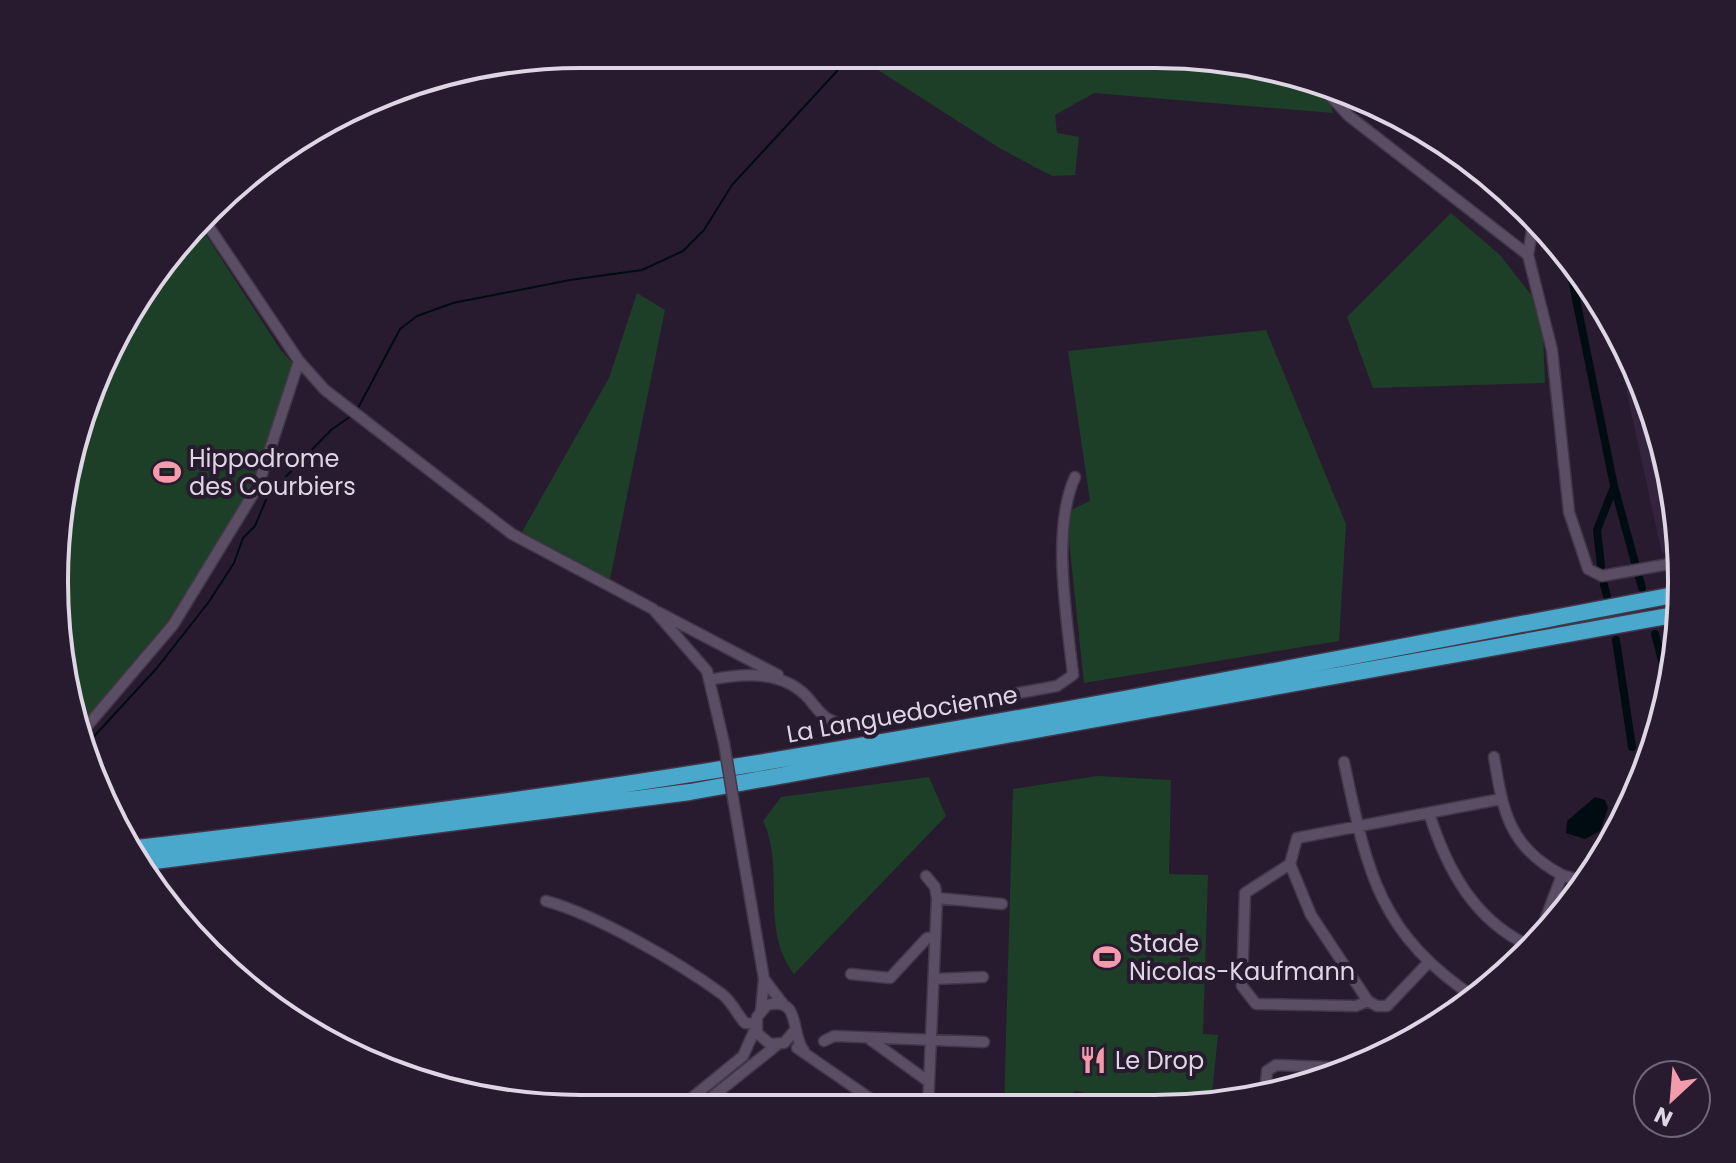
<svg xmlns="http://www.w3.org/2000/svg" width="1736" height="1163" font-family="Poppins,sans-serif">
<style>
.built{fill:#33233d}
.green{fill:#1d3f27}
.water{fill:#000c12}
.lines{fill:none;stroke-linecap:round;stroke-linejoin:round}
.stream{stroke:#000c12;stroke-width:2}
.canal{stroke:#000c12;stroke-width:8}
.minor-casing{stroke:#413748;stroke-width:13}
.highway-casing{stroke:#413748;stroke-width:19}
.minor{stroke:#5b4d63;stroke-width:10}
.highway{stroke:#4ba8cd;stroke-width:16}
.minor-bridge-casing{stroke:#413748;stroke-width:13;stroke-linecap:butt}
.minor-bridge{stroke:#5b4d63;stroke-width:10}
.labels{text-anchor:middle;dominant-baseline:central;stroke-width:8;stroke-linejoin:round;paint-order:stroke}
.poi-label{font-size:24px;fill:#ded6e4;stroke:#281b2f;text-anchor:start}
.street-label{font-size:24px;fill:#ded6e4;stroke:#281b2f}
.rim{fill:none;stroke:#ded6e4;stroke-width:4}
</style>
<rect width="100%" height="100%" fill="#281b2f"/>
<path class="built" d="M1612 324 1628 349 1664 445 1681 547 1662 554Z"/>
<path class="green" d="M863 56 1224 59 1318 87 1329 98 1333 113 1094 93 1055 115 1057 133 1079 137 1075 175 1052 176 1001 149 861 59Z
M1451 213 1500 255 1542 309 1545 383 1373 388 1347 317Z
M200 226 280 349 295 366 256 483 222 541 174 614 80 726 64 685 55 547 94 380 163 260Z
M637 293 665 310 610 579 522 532 609 378Z
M1266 330 1346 524 1339 641 1084 683 1066 512 1090 501 1068 351Z
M1097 776 1171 780 1169 874 1208 875 1203 1034 1218 1035 1211 1104 1189 1108H1121L1123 1102 1076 1091 1050 1107H1004L1013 789Z
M929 777 946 816 794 974C759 927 786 869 763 821L781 797Z"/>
<path class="water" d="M1595 797 1605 800 1608 808 1600 831 1585 839 1566 833 1567 821Z"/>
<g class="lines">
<path class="stream" d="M358 408 400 329 417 316 453 303 570 280 642 270 683 251 704 230 732 185 837 71 846 56
M87 744 156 669 208 603 234 563 243 538 255 526 268 495 331 430 351 416"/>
<path class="canal" d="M1567 255 1614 486 1642 588
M1601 566 1597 530 1614 487
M1604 585 1607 596
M1655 634 1669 687
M1616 640 1632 747"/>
<g class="minor-casing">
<path id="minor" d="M1324 89 1349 116 1528 255 1552 350 1569 512 1588 569 1602 576 1680 562
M205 221 299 361 325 390 512 534 653 609 707 671 724 743
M1528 255 1534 218
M658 612 778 675
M1671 638 1678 636
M709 680C744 673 784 670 809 699 821 714 824 719 843 725L1057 686 1073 675C1067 618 1051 530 1075 477
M82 732 173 625 258 486 299 361
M1494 757C1503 812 1509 847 1562 875
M1344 762C1367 871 1378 934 1477 999
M734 804 764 979
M1429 813C1447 870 1475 922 1532 947
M1290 864 1311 915 1368 1001 1377 1006H1387L1429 962
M926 876 935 887 937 898 928 1107
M937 898 1002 904
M546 901C597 915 678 962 722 994 733 1003 736 1013 745 1023L755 1024
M1536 944 1562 875 1579 880 1588 878
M851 974 890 978 927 938 935 936
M934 979 983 977
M1368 1001 1356 1006 1256 1004 1242 986 1245 893 1290 864 1297 838 1501 799
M761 1010 764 979 783 1004
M796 1029 784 1043 770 1044 757 1033V1017L767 1005C802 996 790 1034 804 1051
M868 1038 929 1082
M824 1041 834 1036 984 1042
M797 1048 881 1106
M349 1055 350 1054
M1265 1095 1267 1071 1276 1065 1351 1068
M683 1105 743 1056 756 1027
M702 1105 777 1045"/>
</g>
<g class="highway-casing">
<path id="highway" d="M128 849C335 825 541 799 746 765 1058 714 1369 653 1679 594
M139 863 690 792 1679 614"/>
</g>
<use href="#minor" class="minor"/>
<use href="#highway" class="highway"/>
<g class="minor-bridge-casing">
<path id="minor-bridge" d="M724 743 734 804"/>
</g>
<use href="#minor-bridge" class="minor-bridge"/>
</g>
<defs>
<g id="stadium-bare" transform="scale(2.16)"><path d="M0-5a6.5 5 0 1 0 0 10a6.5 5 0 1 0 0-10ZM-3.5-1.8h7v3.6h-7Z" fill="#f39aab" stroke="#281b2f" stroke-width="2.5" paint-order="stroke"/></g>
<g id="restaurant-bare" transform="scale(2.16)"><path d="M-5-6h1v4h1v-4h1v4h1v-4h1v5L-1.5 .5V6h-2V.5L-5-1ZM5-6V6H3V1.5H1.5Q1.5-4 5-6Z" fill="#f39aab" stroke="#281b2f" stroke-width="2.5" paint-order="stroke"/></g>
</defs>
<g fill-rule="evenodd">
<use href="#stadium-bare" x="167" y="472"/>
<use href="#stadium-bare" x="1107" y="957"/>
<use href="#restaurant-bare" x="1093" y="1060"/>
</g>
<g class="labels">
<g class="poi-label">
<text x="189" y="458">Hippodrome<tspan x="189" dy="28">des Courbiers</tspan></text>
<text x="1129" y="943">Stade<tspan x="1129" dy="28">Nicolas-Kaufmann</tspan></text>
<text x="1115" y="1060">Le Drop</text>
</g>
<g class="street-label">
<text transform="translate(902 714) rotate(-10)">La Languedocienne</text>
</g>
</g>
<path d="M0 0H1736V1163H0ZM581 68H1155A513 513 0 0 1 1668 581V582A513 513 0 0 1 1155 1095H581A513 513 0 0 1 68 582V581A513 513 0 0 1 581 68Z" fill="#281b2f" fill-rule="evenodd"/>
<path class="rim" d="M581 68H1155A513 513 0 0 1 1668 581V582A513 513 0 0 1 1155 1095H581A513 513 0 0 1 68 582V581A513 513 0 0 1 581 68Z"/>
<g transform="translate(1672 1099) rotate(206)"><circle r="38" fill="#281b2f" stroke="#716677" stroke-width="2"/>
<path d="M0-6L14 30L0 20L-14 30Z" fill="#f39aab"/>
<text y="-12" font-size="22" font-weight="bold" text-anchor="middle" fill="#ded6e4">N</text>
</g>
</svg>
